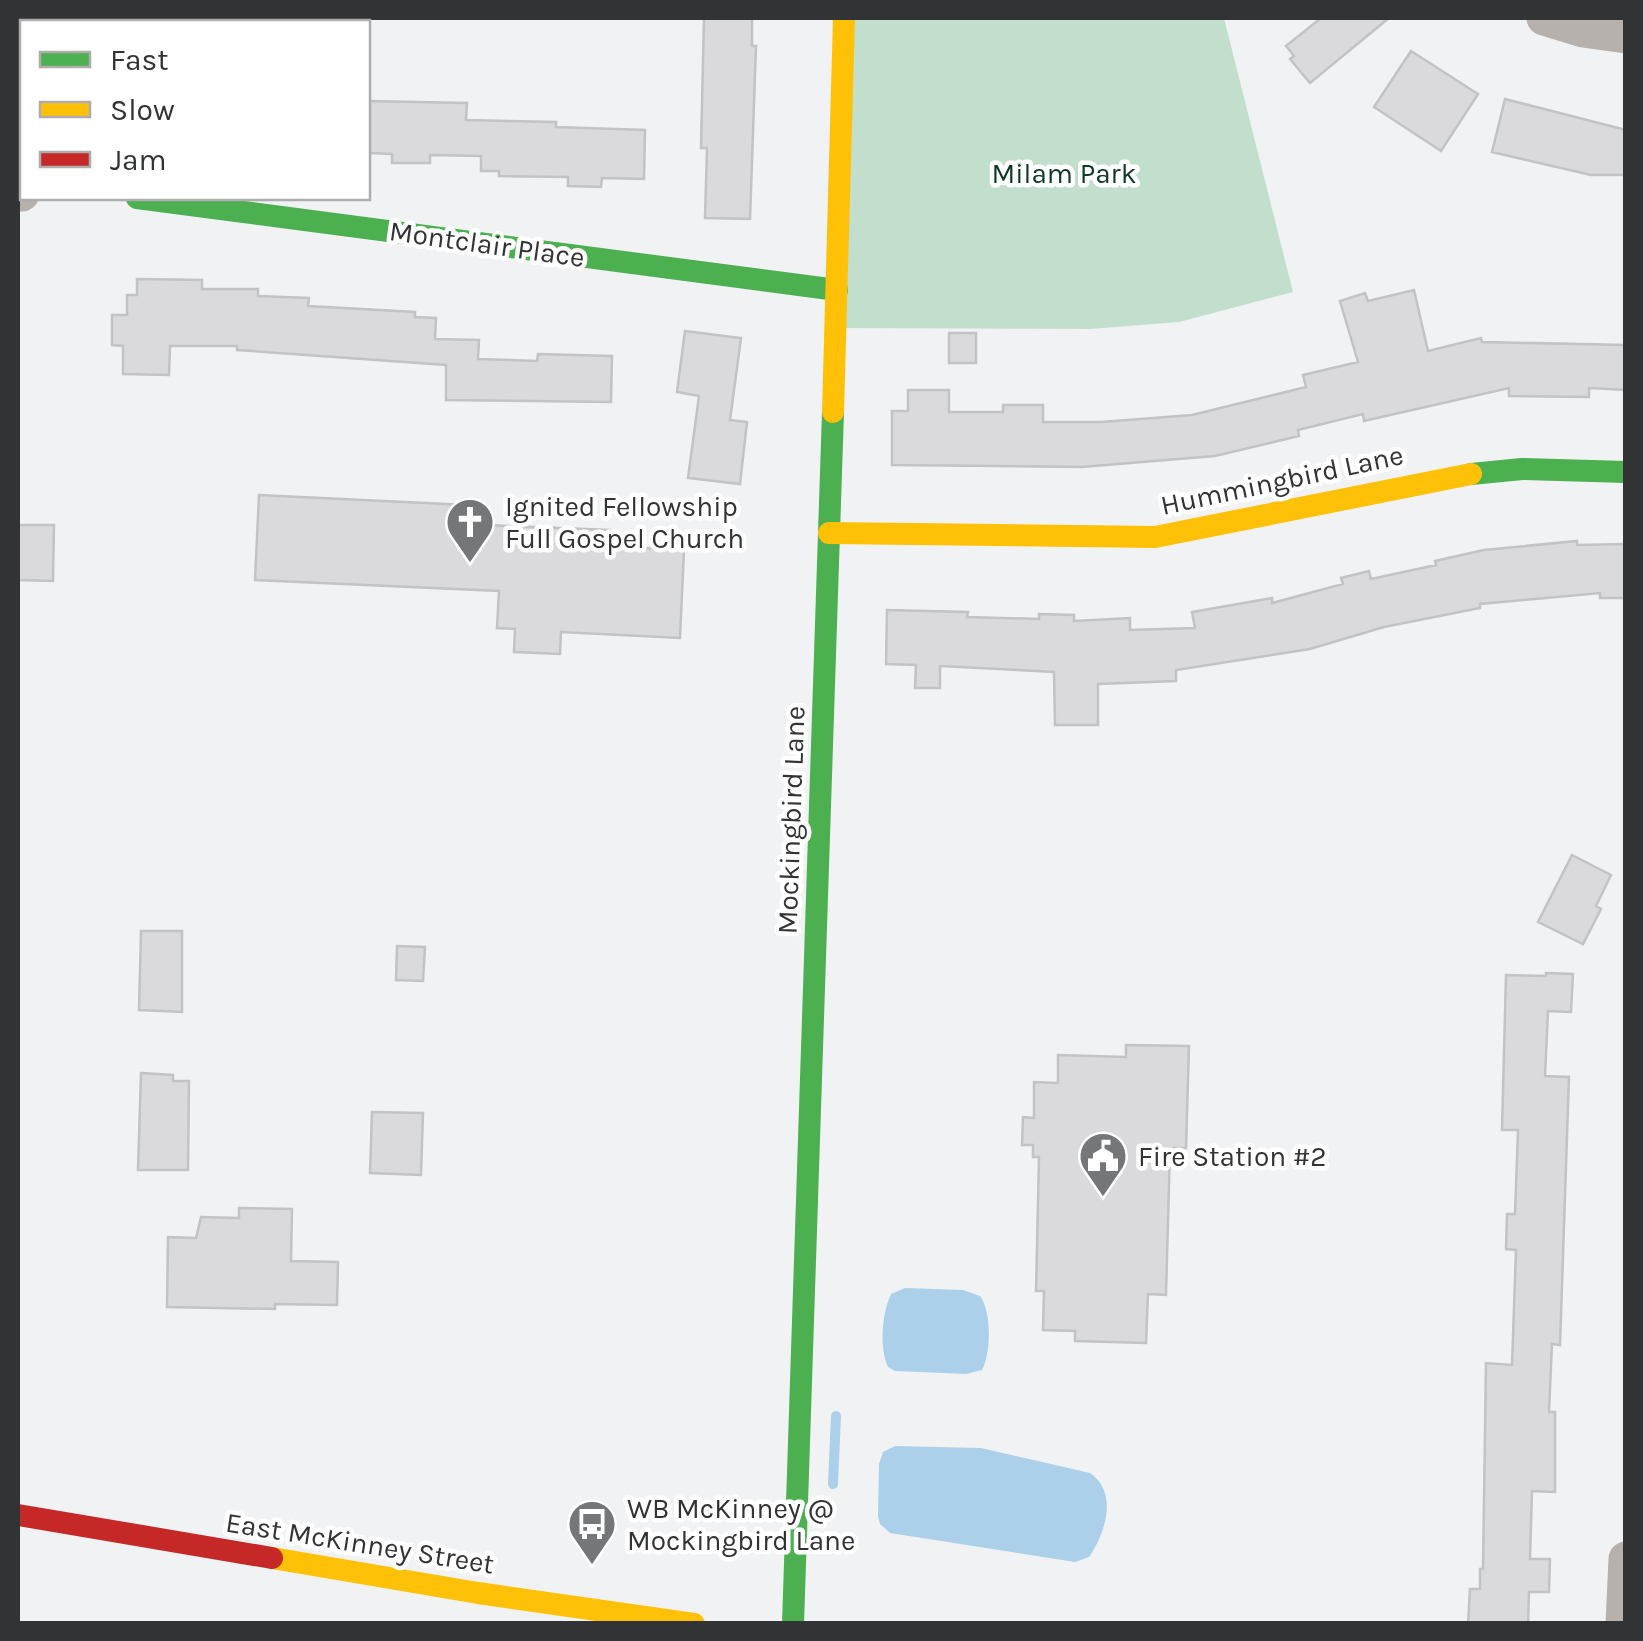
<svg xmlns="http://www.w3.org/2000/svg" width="1643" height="1641" font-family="Karla,sans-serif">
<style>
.green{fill:#c2dfce}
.water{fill:#acd0e9}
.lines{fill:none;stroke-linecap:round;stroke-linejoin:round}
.stream{stroke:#acd0e9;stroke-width:10}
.building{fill:#dadadc;stroke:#c2c3c4;stroke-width:2.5}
.street{stroke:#b7b1ae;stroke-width:35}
.fast{stroke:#4caf50;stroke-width:22}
.slow{stroke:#ffc107;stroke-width:22}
.jam{stroke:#c62828;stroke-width:22}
.labels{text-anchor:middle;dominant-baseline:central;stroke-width:9;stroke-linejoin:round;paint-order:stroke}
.park-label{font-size:28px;fill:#0e3a24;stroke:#fff}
.street-label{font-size:28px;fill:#323334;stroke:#fff}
.poi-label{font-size:28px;fill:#323334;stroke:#fff;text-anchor:start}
</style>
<rect width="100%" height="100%" fill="#f1f2f4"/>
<path class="green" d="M844 18H1224L1293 292 1179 322 1090 329 836 328Z"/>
<path class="water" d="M905 1288 963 1290 980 1296C992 1312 991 1353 982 1370L966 1374 895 1371 888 1367C879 1348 882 1313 891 1294Z
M895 1446 981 1448 1090 1473C1119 1493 1105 1534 1089 1557L1075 1562 890 1533 880 1524 878 1516 879 1464 883 1452Z"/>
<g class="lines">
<path class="stream" d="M833 1484 836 1416"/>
</g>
<path class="building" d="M704 18H752V46H756L750 219 705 218 707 148H701Z
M1321 18H1389L1310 83 1290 59 1294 56 1286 46Z
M1411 51 1478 94 1441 151 1374 107Z
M1505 99 1626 130V175H1591L1492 152Z
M368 101 467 103 466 120 556 122V127L645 130 644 179 602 178 601 187 568 186V177L499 176V171H481V156L430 155V163H392V154L368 153Z
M137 279 202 280V289H258V296L309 298 308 306 415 312V317L436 318 435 339 479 340 478 359 537 361 538 354 612 356 611 402 446 400V365L237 350V346H170L169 375 123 374V346L112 345V315H127V295H137Z
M1414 290 1428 351 1481 338 1482 342 1626 345V390L1589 388V397L1509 396V388L1364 421 1363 414 1298 430 1299 436 1215 456 1082 467 892 465V411H908V390H949V412H1003V405H1043V422H1101L1192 415 1306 387 1303 375 1358 362 1340 301 1365 293 1368 301Z
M685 331 741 338 730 420 747 422 740 484 688 478 699 396 677 392Z
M949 333H976V363H949Z
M259 495 487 506 486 525 610 530V546L684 550 680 638 561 632 560 654 514 652 515 629 497 628 499 591 255 580Z
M18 525H54L53 581 18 580Z
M1577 541V545L1626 544V598H1600V593L1480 604V608L1384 627 1310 649 1176 670V681L1098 684V725H1055L1054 672 940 666V688H915L916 665 886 664 887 610 968 612 967 617 1039 619V614L1074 615V621L1130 618V630L1195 628 1192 612 1272 598V603L1343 584 1341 578 1369 571 1371 579 1436 565 1435 561 1484 550Z
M1572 855 1611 875 1596 906 1601 909 1583 944 1538 922Z
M141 931H182V1012L139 1010Z
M397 946 425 947 423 981 396 980Z
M1546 973 1573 974 1571 1012 1548 1011 1545 1076 1569 1077 1560 1345 1552 1344 1549 1412H1555V1492L1532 1491 1530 1559H1550L1549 1592H1529L1528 1624H1468L1470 1589H1480V1569H1483L1486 1363 1512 1365 1516 1250 1506 1249 1507 1214H1515L1518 1130H1502L1506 975 1546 976Z
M1126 1045 1189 1046 1186 1148H1170L1166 1295 1148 1294 1146 1343 1075 1341V1331L1043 1330 1044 1291H1036L1039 1157H1033V1145H1022L1023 1117 1034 1118V1082L1058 1083V1055L1126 1057Z
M141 1073 173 1075V1081H189L188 1170H138Z
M372 1112 423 1113 421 1175 370 1173Z
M239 1208 292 1209 291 1261 338 1262 337 1305 275 1304V1309L167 1307 168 1237 196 1238 201 1217 239 1218Z"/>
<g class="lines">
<path class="street" d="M1544 18 1583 30 1626 36
M18 194H22
M1623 1624 1626 1559"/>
<path class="fast" d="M137 198 837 290
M1471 474 1522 469 1626 472
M793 1624 833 412"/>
<path class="slow" d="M833 412 844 18
M829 533 1155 537 1471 474
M272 1558 478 1593 694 1624"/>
<path class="jam" d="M18 1515 272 1558"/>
</g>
<defs>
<g id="church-pin" transform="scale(2.5)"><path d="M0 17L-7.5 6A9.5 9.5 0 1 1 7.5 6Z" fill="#757677" stroke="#fff"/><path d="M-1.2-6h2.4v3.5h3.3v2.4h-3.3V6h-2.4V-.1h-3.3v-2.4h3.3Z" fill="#fff"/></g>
<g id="civic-pin" transform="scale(2.5)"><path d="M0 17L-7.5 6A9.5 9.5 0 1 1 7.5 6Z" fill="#757677" stroke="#fff"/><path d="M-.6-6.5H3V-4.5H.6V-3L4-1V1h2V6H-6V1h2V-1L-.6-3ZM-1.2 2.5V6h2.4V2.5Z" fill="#fff"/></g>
<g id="bus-pin" transform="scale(2.5)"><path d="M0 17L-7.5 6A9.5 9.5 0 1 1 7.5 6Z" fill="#757677" stroke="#fff"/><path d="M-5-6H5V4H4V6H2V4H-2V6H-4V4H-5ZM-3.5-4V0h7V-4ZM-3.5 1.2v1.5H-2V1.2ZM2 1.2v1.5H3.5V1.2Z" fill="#fff"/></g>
</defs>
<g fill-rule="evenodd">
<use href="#church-pin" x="470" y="522"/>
<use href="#civic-pin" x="1103" y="1156"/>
<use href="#bus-pin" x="592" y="1524"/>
</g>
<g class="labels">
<g class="park-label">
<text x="1064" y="173">Milam Park</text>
</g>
<g class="street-label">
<text transform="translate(487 244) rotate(8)">Montclair Place</text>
<text transform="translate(1282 480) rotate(-12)">Hummingbird Lane</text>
<text transform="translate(791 820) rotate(-88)">Mockingbird Lane</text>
<text transform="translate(360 1543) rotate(9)">East McKinney Street</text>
</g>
<g class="poi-label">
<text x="505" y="506">Ignited Fellowship<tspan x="505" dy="32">Full Gospel Church</tspan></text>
<text x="1138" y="1156">Fire Station #2</text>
<text x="627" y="1508">WB McKinney @<tspan x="627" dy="32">Mockingbird Lane</tspan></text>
</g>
</g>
<rect width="1643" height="1641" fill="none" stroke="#323334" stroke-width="40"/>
<rect x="20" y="20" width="350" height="180" fill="#ffffff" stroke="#adadae" stroke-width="2.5"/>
<rect x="40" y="52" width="50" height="15" fill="#4caf50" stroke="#adadae" stroke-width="2.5"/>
<text x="110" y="70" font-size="30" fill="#323334">Fast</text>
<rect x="40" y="102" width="50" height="15" fill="#ffc107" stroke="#adadae" stroke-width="2.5"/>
<text x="110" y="120" font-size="30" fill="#323334">Slow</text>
<rect x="40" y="152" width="50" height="15" fill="#c62828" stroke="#adadae" stroke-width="2.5"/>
<text x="110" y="170" font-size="30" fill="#323334">Jam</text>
</svg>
